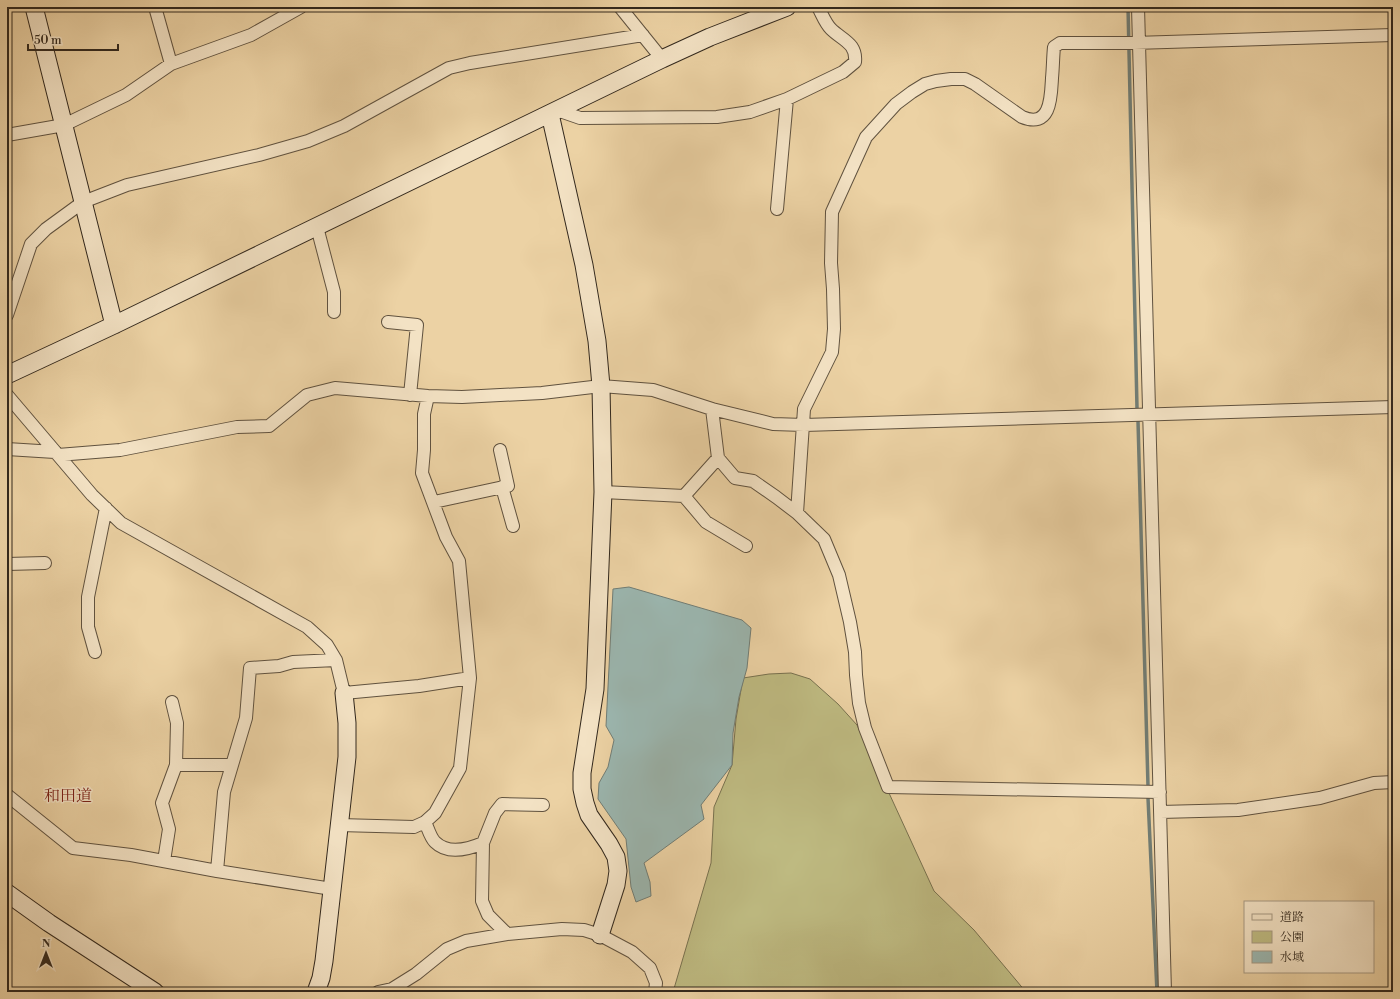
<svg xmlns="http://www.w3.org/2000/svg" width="1400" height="999" font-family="'Libre Bodoni','Noto Serif JP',serif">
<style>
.green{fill:#beba81;stroke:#78714f}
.water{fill:#9bb6af;stroke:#717d75}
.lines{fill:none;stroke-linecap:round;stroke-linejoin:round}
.stream{stroke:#717d75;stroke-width:3.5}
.street-casing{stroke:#60523f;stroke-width:14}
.secondary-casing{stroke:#32281d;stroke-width:19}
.street{stroke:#f3e2c4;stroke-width:12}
.secondary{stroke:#f3e2c4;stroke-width:17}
.labels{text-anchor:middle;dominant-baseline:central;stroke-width:3;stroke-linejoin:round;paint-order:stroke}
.quarter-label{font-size:16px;fill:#7a1f14;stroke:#f3e2c4}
</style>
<rect width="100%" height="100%" fill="#ecd2a4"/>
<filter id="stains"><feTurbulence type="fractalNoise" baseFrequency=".005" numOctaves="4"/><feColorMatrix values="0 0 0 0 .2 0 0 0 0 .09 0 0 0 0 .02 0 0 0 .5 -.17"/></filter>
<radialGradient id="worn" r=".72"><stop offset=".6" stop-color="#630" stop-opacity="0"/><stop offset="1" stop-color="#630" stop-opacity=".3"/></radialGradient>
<path class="green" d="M791 673 810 679 838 704 857 725 872 756 934 891 974 930 1026 992H673L711 863 714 807 732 765 736 719 743 678 769 674Z"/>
<path class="water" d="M629 587 742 620 751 628 747 668 739 697 733 733 732 765 701 805 704 819 644 863 650 882 651 896 636 902 631 887 626 839 598 799 599 783 608 767 614 740 606 726 613 589Z"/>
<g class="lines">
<path class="stream" d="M1128 7 1137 408
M1138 421 1148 786
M1148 798 1157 992"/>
<g class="street-casing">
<path id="street" d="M155 7 171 64
M620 7 662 59
M1138 7 1165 992
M557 110 580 118 717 117 750 112 787 99 843 72 855 62C857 43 842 40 831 29 825 23 822 14 818 7
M7 135 64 125 126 95 171 64 251 35 301 7
M777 209 787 99
M317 227 334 292V312
M7 315 31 244 46 229 83 202 127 185 259 155 308 141 344 126 449 68 470 63 643 35
M388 322 417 325 410 395
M7 395 92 495 121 523 307 627 327 645 336 660 344 693 419 686 470 678 459 561 446 537 422 473 424 450V414L428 396
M712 409 718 458 735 478 753 481 776 497 797 513 824 539 839 575 850 622 855 652 856 675 859 703 865 728 888 787 1160 792
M7 449 55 452
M58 455 120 450 237 427 269 426 307 395 335 388 428 396 462 397 542 393 601 386 653 390 712 409 773 424 804 425 1393 407
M502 487 513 526
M603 492 684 496 718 458
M684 496 706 522 746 546
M434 502 508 486 500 450
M797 513 804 409 832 352 834 329 833 289 831 263 832 212 866 137 896 104 912 92 925 84 936 81 951 79H965L975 84 1022 117C1051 129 1051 97 1052 78 1053 68 1053 57 1054 47L1060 43H1134L1393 35
M7 564 45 563
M95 652 88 627V597L106 508
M176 765H232
M7 795 73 848 131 855 217 871 332 889
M1160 812 1238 810 1320 798 1374 783 1393 782
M425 822C428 828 430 837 435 842 448 855 469 849 483 843L495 813 502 804 543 805
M339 825 414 827 425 822 435 813 460 768 470 678
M483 843 482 901 488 915 507 934
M164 861 169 829 162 803 176 765 177 723 172 702
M217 871 224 792 246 718 250 668 279 666 293 662 336 660
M378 992 392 989 416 974 447 949 466 941 507 934 562 929 584 930 600 935 632 952 650 968 656 983 655 992"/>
</g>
<g class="secondary-casing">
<path id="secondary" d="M34 7 114 325
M550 114 584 265 597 341 601 386 603 492 595 689 582 773V789L585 803 589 815 609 844 616 857 618 871 616 885 600 935
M7 375 114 325 662 59 710 37 787 7
M7 893 49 923 155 992
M316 992 321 978 324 961 347 757V723L344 693"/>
</g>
<use href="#street" class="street"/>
<use href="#secondary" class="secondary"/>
</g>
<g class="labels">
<g class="quarter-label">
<text x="68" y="796">和田道</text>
</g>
</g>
<rect width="1400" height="999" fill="none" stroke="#ecd2a4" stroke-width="24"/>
<rect x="8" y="8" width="1384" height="983" fill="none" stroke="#32281d" stroke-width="2"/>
<rect x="12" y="12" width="1376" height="975" fill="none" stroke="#32281d"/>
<rect x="1244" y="901" width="130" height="72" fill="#f3e2c4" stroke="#a69881"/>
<rect x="1252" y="914" width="20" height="6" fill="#f3e2c4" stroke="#a69881"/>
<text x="1280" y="921" font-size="12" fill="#32281d">道路</text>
<rect x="1252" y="931" width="20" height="12" fill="#beba81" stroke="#a69881"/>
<text x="1280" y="941" font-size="12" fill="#32281d">公園</text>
<rect x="1252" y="951" width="20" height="12" fill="#9bb6af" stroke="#a69881"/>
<text x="1280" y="961" font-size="12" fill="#32281d">水域</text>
<g transform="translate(46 953)" stroke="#f3e2c4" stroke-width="3" paint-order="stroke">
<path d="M0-3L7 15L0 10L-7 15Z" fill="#32281d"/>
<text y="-6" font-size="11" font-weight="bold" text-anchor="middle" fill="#32281d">N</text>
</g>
<path d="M28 44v6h90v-6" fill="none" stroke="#32281d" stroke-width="2"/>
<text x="34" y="44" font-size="12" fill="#32281d" stroke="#f3e2c4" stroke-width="3" paint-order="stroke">50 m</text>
<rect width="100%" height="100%" filter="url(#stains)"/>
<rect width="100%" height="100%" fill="url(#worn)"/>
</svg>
